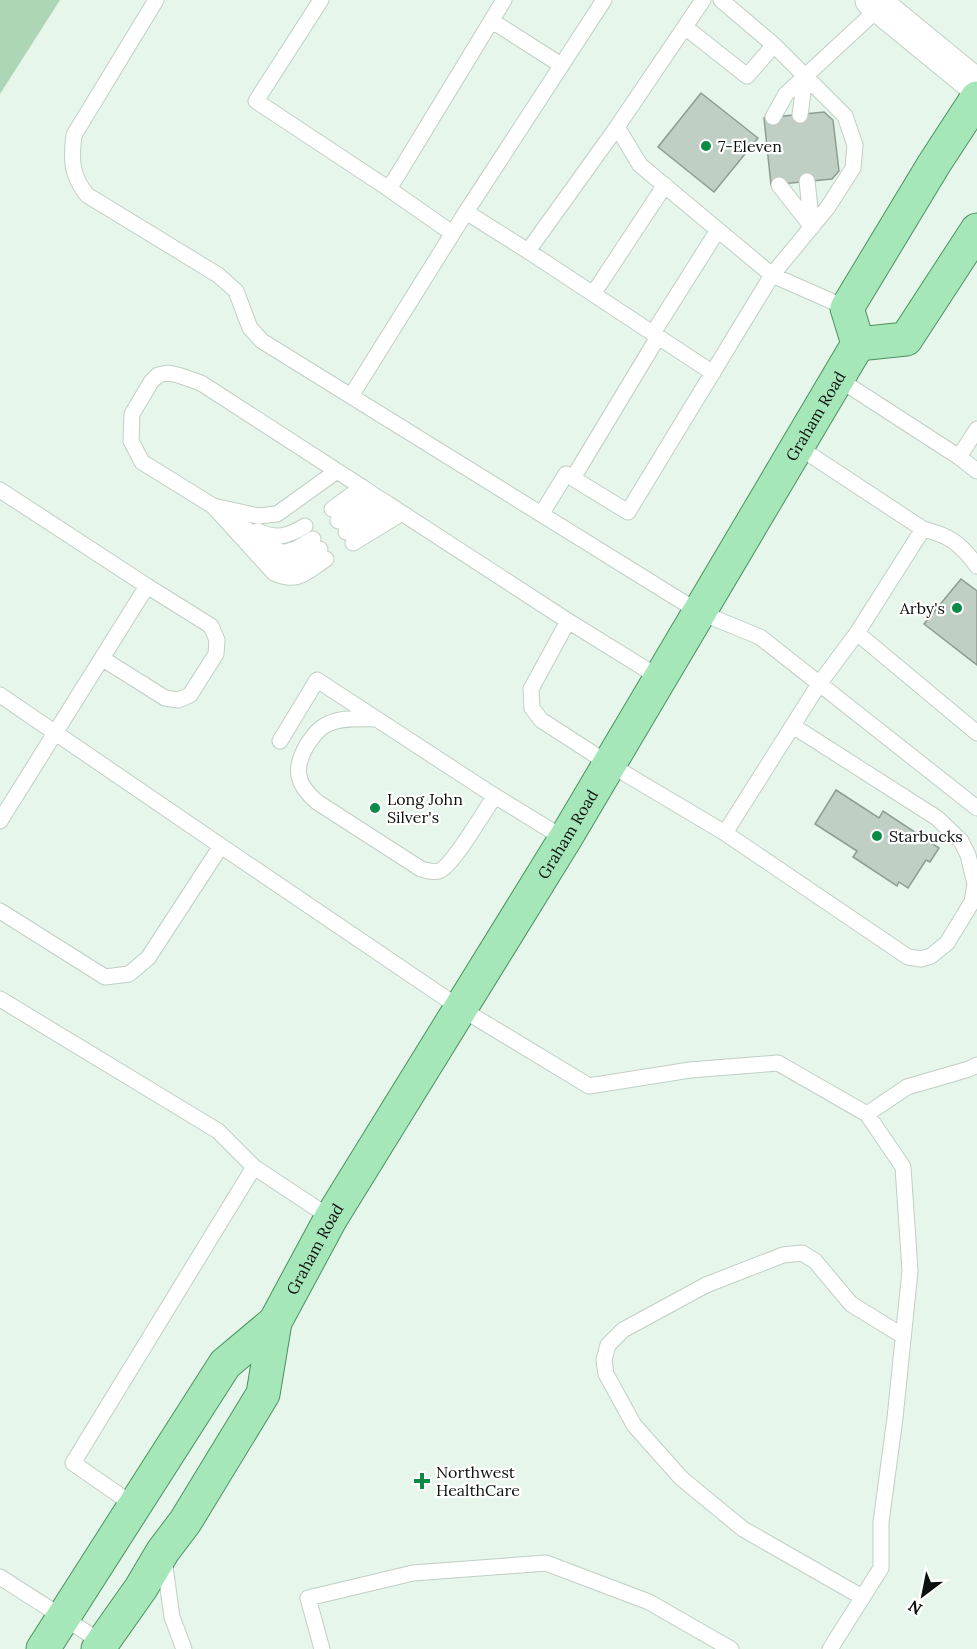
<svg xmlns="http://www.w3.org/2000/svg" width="977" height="1649" font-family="Lora,serif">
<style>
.green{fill:#add6b6}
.building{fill:#c0cfc3;stroke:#8e9c91;stroke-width:1.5}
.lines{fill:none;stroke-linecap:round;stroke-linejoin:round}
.service-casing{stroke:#c0cfc3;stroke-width:17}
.tertiary-casing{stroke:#c0cfc3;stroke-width:35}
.primary-casing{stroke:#4a9260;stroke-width:35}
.service{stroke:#fff;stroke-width:15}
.tertiary{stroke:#fff;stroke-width:33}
.primary{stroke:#a6e7ba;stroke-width:33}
.poi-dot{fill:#0b8a46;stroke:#fff;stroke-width:2}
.labels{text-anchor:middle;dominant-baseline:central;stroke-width:4.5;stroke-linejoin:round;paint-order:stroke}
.poi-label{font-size:16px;fill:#0c110d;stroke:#fff;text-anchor:start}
.street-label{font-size:16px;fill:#0c110d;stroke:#fff}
</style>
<rect width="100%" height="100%" fill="#e7f6ea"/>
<path class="green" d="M0 0H60L0 94Z"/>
<path class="building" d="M701 93 758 138 714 192 658 147Z
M824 112 833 120 839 171 832 179 771 185 764 118Z
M961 579 977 591V665L924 624Z
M836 790 879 818 883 811 939 848 930 862 926 860 908 888 899 882 897 886 853 857 857 851 815 824Z"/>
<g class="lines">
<g class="service-casing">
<path id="service" d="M156 0 74 135C71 160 71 175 87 195L218 275 236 291 250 328 262 341 699 612 760 637 977 808
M321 0 256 101 389 189 504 0
M703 0 617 127 640 165 772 275 847 308
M492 21 561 65
M685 27 747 76 774 45 721 0
M800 115 805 77
M773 117 786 94 880 7
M807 181 812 227
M779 185 812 227
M389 189 452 233
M466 212 604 0
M528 251 713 373
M593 294 665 185
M653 333 718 230
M837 378 959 457
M351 396 466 212 528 251 617 127
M977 429 959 457 977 471
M337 471 277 514 258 516 213 506 142 462 131 441 132 414 151 382 158 375 168 373 178 375 201 383 337 471 362 487 375 496 388 504 568 621 660 678
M573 478 658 337
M0 490 147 586 0 821
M213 506 274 573C298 584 306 572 326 559
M332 509 362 487
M542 513 566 474 628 512 772 275 828 207 853 168 855 145 845 116 774 45
M233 520 282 553 296 549 313 539
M338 521 375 496
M923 529C949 535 961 544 977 566
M258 531C275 540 289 536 305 526
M346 532 388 504
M353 543 402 513
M262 550C287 571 295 564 320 549
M568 621 531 689 532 708 541 720 609 764 725 833
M857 633 977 733
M103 659 165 698 178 700 190 695 216 654 217 640 211 626 147 586
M0 695 221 846
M376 719C362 719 344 717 330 723 319 727 313 736 307 745 293 769 296 784 317 802L421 869C426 870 433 873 439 871 453 866 484 811 495 796
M793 726 937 818 961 841 968 855 975 884 972 902 947 943 931 956 921 959 908 957 725 833 819 684 857 633 923 529 797 446
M280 741 317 680 490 793 565 839
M0 911 105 977 129 974 148 958 221 846 460 1008 589 1086 690 1070 778 1063 867 1114 907 1087 969 1069 977 1065
M0 999 218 1131 254 1167
M135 1506 73 1463 254 1167 331 1218
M164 1559 172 1617 184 1649
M0 1577 106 1645
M862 1597 743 1529 681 1478 634 1425 606 1374 604 1360 608 1345 623 1330 706 1285 783 1255 802 1253 815 1261 851 1304 903 1336
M322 1649 308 1598 413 1573 546 1563 649 1602 731 1649
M830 1649 881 1568V1522L895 1418 910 1271 903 1167 867 1114"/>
</g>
<g class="tertiary-casing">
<path id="tertiary" d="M872 0 977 86"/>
</g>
<g class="primary-casing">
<g id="primary">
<path d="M858 344 906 339 977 230"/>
<path d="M43 1649 225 1364 275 1322"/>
<path id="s1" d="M98 1649 141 1588 163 1551 185 1522 263 1394 275 1322 331 1218 565 839 858 344 847 308 934 164 977 98"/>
</g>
</g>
<use href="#service" class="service"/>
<use href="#tertiary" class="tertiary"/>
<use href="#primary" class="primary"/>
</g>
<g class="poi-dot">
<circle cx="706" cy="146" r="6"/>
<circle cx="957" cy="608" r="6"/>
<circle cx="375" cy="808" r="6"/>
<circle cx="877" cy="836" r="6"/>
<path d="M419 1472h6v6h6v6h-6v6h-6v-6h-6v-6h6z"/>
</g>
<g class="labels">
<g class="poi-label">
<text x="718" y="146">7-Eleven</text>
<text x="945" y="608" text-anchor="end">Arby's</text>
<text x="387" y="799">Long John<tspan x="387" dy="18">Silver's</tspan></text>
<text x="889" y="836">Starbucks</text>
<text x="436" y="1472">Northwest<tspan x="436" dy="18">HealthCare</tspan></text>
</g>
<g class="street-label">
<text stroke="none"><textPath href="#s1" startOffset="1432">Graham Road</textPath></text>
<text stroke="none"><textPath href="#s1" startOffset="946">Graham Road</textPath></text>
<text stroke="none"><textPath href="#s1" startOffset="460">Graham Road</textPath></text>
</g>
</g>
<g transform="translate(923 1595) rotate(212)" stroke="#ffffff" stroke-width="4.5" paint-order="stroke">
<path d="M0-4.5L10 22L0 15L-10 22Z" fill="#0c110d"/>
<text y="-9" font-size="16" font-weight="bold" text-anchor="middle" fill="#0c110d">N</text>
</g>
</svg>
